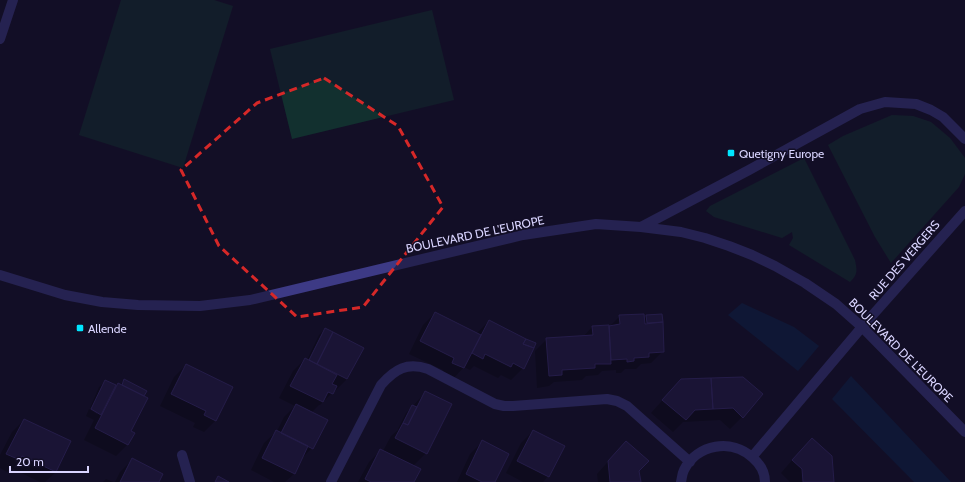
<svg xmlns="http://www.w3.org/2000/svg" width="965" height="482" font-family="Cabin,sans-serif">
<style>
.grass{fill:#12302f}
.water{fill:#0c2248}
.shadow{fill:#0007}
.building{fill:#241b47;stroke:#3b2d73}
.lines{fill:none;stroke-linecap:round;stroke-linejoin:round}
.minor{stroke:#3d3a85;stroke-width:10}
.marked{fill:none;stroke:#d62828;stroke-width:3;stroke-dasharray:8 5;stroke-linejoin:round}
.poi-dot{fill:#00e5ff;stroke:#130f26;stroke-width:1.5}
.labels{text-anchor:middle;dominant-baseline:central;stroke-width:3;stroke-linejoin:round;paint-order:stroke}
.poi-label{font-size:12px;fill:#d9d4ff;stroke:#130f26;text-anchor:start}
.street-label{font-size:12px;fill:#d9d4ff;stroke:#130f26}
</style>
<rect width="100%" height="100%" fill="#130f26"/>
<path class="grass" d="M121 0H214L233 6 183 168 79 135Z
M432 10 454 100 292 139 270 49Z
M892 115 913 116 931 122 950 138 965 158V174L959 187 891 263 875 237 828 145 843 136Z
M804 158 855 260C857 271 858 274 850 282L789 245 793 238 792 232 782 238 714 217 706 211 710 206Z"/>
<path class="water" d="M742 303 794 327 819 346 798 371 728 315Z
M851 376 951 482H914L832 399Z"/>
<path class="shadow" d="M435 313 477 333 489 321 523 368 511 380 501 375 498 378 474 366 470 370 464 367 452 380 441 375 443 370 409 354 423 325Z
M661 315 663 351 651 363 641 364 636 369H625L621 373H616V370L602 371 598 375 586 376 582 380 554 382 549 386 537 388 535 351 547 339 583 337 592 327 610 326 620 316 643 320 647 316Z
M325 329 362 348 347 379 335 391 334 390 332 393 320 405H319L311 413 312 448 300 460 294 474 285 482H274L251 470 264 443 277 431 284 417 295 406 279 398 293 371 305 359 307 360 319 335Z
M186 365 216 420 204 432 193 427 195 423 160 406 174 377Z
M743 378 742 417 730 429 720 420 683 422 673 432 651 413 669 393Z
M106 381 116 386 118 384 120 385 124 381 130 431 128 444 116 456 84 440 94 420 86 416 89 409 97 414V412L90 408 99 387Z
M426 392V453L413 466V482H358L369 462 381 450 383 451 391 436 399 429H398L406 413Z
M24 420 70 442 56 472 45 482H40L11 468 7 472 0 468V455L12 432Z
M533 431 548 476 543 482H523L506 473 521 443Z
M482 442 494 482H457L470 454Z
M800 451 833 482H790L781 473Z
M614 455 638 471 640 482H598L597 474Z
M132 460 157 482H115L120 472Z
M106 479 113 482H103Z"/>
<path class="building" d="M435 312 481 335 464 368 452 363 454 358 420 341Z
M644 314 645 324 663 322 664 352 649 353V357L634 358V361L627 362V359L611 360 609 326 620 324 619 315Z
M662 314 663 322 647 323 646 315Z
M489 320 526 339 523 344 534 348 524 369 513 363 511 367 485 354 483 359 472 353Z
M609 325 611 364H595V368L562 370V375L549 376 546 338 593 335 592 326Z
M325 328 333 332 317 364 309 360Z
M333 332 364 348 347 379 317 364Z
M526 339 536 343 534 348 523 344Z
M305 358 337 375 332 384 337 386 333 394 328 392 323 402 290 386Z
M186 364 233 387 216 421 204 415 206 411 171 394Z
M743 377 763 394 743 418 733 408 713 409 711 378Z
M711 378 713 409 695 410 686 420 662 400 681 379Z
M124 379 147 391 144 396 122 385Z
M105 380 116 385 101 415 91 409Z
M118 383 148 398 131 431 135 433 128 445 95 428Z
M425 391 452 404 427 454 395 438 403 423 408 425Z
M296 404 328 420 313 449 281 433Z
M412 405 417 407 408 425 403 423Z
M24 419 71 441 56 472 22 456 20 460 6 454Z
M276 430 308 446 295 474 262 458Z
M533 430 565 446 549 477 517 461Z
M812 438 832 456 834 482H803L802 469 792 460Z
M482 440 509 454 495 482H482L466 474Z
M626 441 649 461 639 471 641 482H610L608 461Z
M380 449 421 469 414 482H371L365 479Z
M132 458 163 474 159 482H120Z
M218 476 229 482H215Z"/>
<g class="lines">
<path class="minor" d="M0 39 13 0
M641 227 749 170 860 109 885 102 916 104 931 110 943 117 965 139
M0 275 65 295 102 302 138 305 200 306 250 300 523 235 596 224 641 227 681 232 705 238 729 246 752 255 775 266 805 283 836 304 862 327 965 432
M182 455 190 482
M752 457 862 327 965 211
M331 482 381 385C395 369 407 362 428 369L495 404 504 406H513L607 399 617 401 627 406 690 462
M681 482C682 478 682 474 684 470 697 444 732 438 753 458 760 464 765 472 765 482"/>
</g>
<path d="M0 0H965V482H0ZM324 78 398 126 443 207 363 307 297 317 219 246 181 170 257 103Z" fill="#130f26" fill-opacity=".55" fill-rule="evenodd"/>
<path class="marked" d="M324 78 398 126 443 207 363 307 297 317 219 246 181 170 257 103Z"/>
<g class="poi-dot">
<rect x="727" y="149" width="8" height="8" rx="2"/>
<rect x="76" y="324" width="8" height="8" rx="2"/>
</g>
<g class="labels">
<g class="poi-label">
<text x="739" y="153">Quetigny Europe</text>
<text x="88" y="328">Allende</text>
</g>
<g class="street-label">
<text transform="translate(475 234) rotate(-12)">BOULEVARD DE L'EUROPE</text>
<text transform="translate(904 260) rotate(-49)">RUE DES VERGERS</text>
<text transform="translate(901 350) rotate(45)">BOULEVARD DE L'EUROPE</text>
</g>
</g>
<path d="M10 466v6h78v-6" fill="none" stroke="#d9d4ff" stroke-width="2"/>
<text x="16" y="466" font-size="12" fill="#d9d4ff" stroke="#130f26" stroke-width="3" paint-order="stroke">20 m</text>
</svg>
